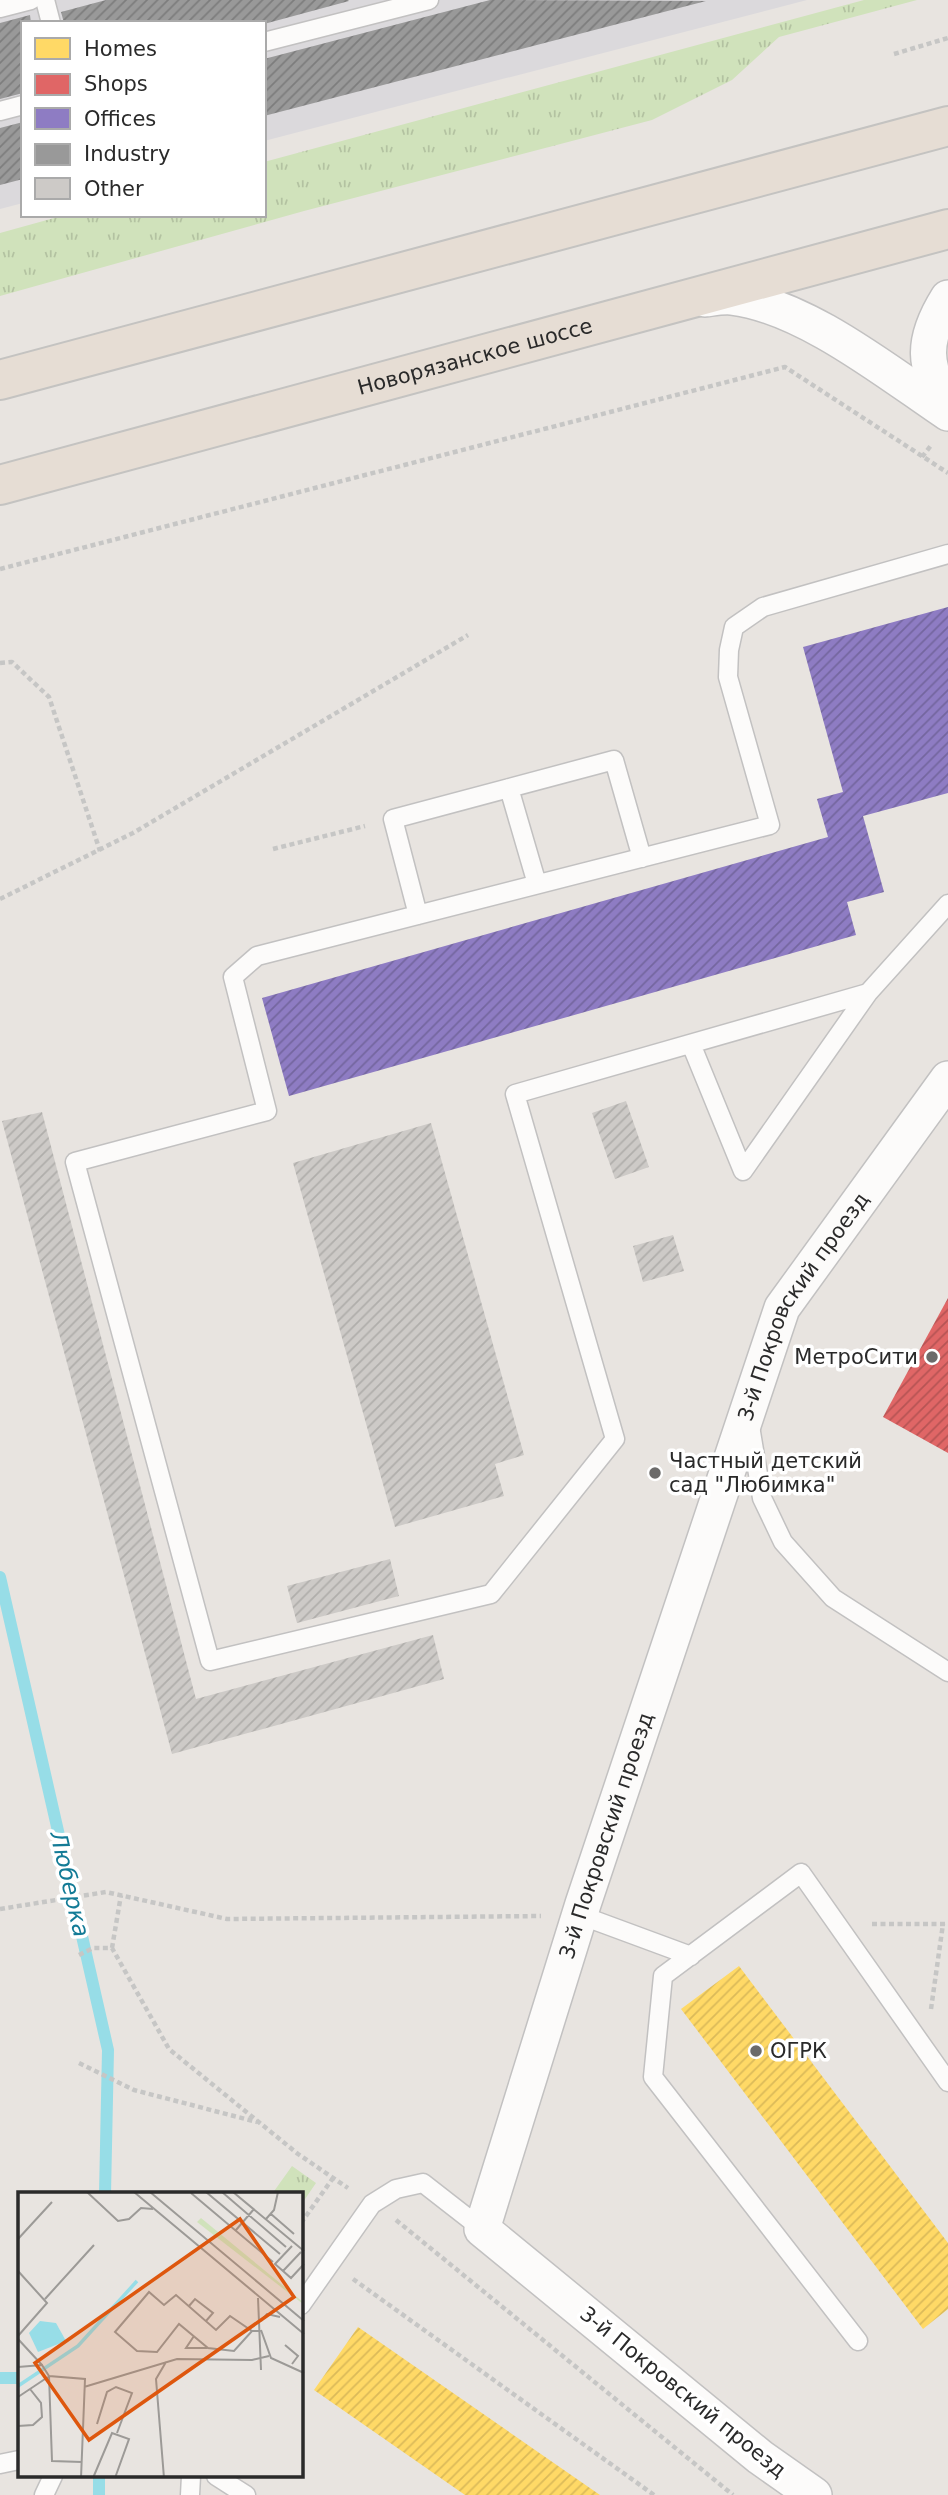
<svg xmlns="http://www.w3.org/2000/svg" width="948" height="2495" font-family="'DejaVu Sans',sans-serif">
<style>
.industrial{fill:#dbd9dc}
.park{fill:url(#park-tufts)}
.homes{fill:url(#homes-hatch)}
.shops{fill:url(#shops-hatch)}
.offices{fill:url(#offices-hatch)}
.industry{fill:url(#industry-hatch)}
.lines{fill:none;stroke-linecap:round;stroke-linejoin:round}
.stream{stroke:#97dde7;stroke-width:12}
.building{fill:url(#building-hatch)}
.service-casing{stroke:#c2c1c1;stroke-width:21}
.minor-casing{stroke:#c2c1c1;stroke-width:38}
.trunk-casing{stroke:#c4c3c1;stroke-width:42}
.path{stroke:#c6c6c5;stroke-width:4.5;stroke-dasharray:5 3.5;stroke-linecap:butt}
.service{stroke:#fcfbfa;stroke-width:18}
.minor{stroke:#fcfbfa;stroke-width:35}
.trunk{stroke:#e6ddd4;stroke-width:38}
.poi-dot{fill:#6c6b6a;stroke:#fff;stroke-width:2.5}
.labels{text-anchor:middle;dominant-baseline:central;stroke-width:7;stroke-linejoin:round;paint-order:stroke}
.street-label{font-size:21px;fill:#2a2a2a;stroke:#fff}
.poi-label{font-size:21px;fill:#2a2a2a;stroke:#fff;text-anchor:start}
.water-label{font-size:23px;font-style:italic;fill:#137b96;stroke:#fff}
.inset-river{fill:none;stroke:#97dde7;stroke-width:3.5}
.inset-road{fill:none;stroke:#9c9a97;stroke-width:2}
.view{fill:#de570e;fill-opacity:0.15;stroke:#de570e;stroke-width:3.5}
.inset-edge{fill:none;stroke:#2a2a2a;stroke-width:3.5}
</style>
<defs>
<pattern id="park-tufts" width="24" height="20" patternUnits="userSpaceOnUse" patternTransform="scale(1.75)"><rect width="24" height="20" fill="#d0e2bb"/><path d="M3 7l-1-3M5 7V3M7 7l1-3M15 17l-1-3M17 17v-4M19 17l1-3" fill="none" stroke="#b3c2a1"/></pattern>
<pattern id="homes-hatch" width="6" height="6" patternUnits="userSpaceOnUse" patternTransform="scale(1.75)"><rect width="6" height="6" fill="#ffd966"/><path d="M-1 1l2-2M0 6l6-6M5 7l2-2" fill="none" stroke="#dbba59"/></pattern>
<pattern id="shops-hatch" width="6" height="6" patternUnits="userSpaceOnUse" patternTransform="scale(1.75)"><rect width="6" height="6" fill="#e06666"/><path d="M-1 1l2-2M0 6l6-6M5 7l2-2" fill="none" stroke="#b65454"/></pattern>
<pattern id="offices-hatch" width="6" height="6" patternUnits="userSpaceOnUse" patternTransform="scale(1.75)"><rect width="6" height="6" fill="#8e7cc3"/><path d="M-1 1l2-2M0 6l6-6M5 7l2-2" fill="none" stroke="#74669f"/></pattern>
<pattern id="industry-hatch" width="6" height="6" patternUnits="userSpaceOnUse" patternTransform="scale(1.75)"><rect width="6" height="6" fill="#999"/><path d="M-1 1l2-2M0 6l6-6M5 7l2-2" fill="none" stroke="#7d7d7d"/></pattern>
<pattern id="building-hatch" width="6" height="6" patternUnits="userSpaceOnUse" patternTransform="scale(1.75)"><rect width="6" height="6" fill="#cdcac7"/><path d="M-1 1l2-2M0 6l6-6M5 7l2-2" fill="none" stroke="#b0aeab"/></pattern>
</defs>
<rect width="100%" height="100%" fill="#e8e4e0"/>
<path class="industrial" d="M0 0H807L264 141V23H23V203L0 209Z"/>
<path class="park" d="M864 0H917L779 37 732 80 652 120 304 211 0 296V233L65 215H264V162Z
M292 2166 316 2183 301 2205V2194H272Z"/>
<path class="homes" d="M739 1966 948 2243V2309L923 2329 681 2009Z
M358 2327 600 2495H465L314 2390Z"/>
<path class="shops" d="M948 1298V1453L883 1417Z"/>
<path class="offices" d="M948 607V793L863 816 884 892 847 902 856 935 289 1096 262 998 828 837 817 799 843 792 803 647Z"/>
<path class="industry" d="M106 0H348L349 1 264 24 64 23 61 12Z
M490 0 706 1 264 116V59Z
M30 15 31 23H23V93L0 99V23Z
M23 122V179L0 185V128Z"/>
<g class="lines">
<path class="stream" d="M0 1577 108 2050 105 2194
M0 2378H19
M99 2495V2476"/>
</g>
<path class="building" d="M626 1101 649 1167 615 1179 592 1113Z
M42 1112 196 1699 433 1635 444 1679 172 1754 2 1121Z
M431 1123 524 1455 495 1464 504 1496 395 1527 293 1163Z
M673 1235 684 1271 643 1282 633 1246Z
M390 1559 399 1596 297 1623 287 1586Z"/>
<g class="lines">
<g class="service-casing">
<path id="service" d="M45 0 51 23
M0 8 31 0
M264 42 429 0
M0 111 23 105
M948 554 763 607 734 627 729 650 728 677 770 825 257 956 233 977 267 1111 75 1162 210 1661 491 1594 615 1439 515 1094 868 993 948 904
M509 788 537 884
M418 915 393 819 614 760 642 858
M691 1044 743 1171 868 993
M750 1426 762 1498 783 1542 833 1598 948 1672
M580 1915 691 1956
M301 2305 372 2204 396 2189 423 2183 482 2229
M858 2341 653 2077 663 1976 801 1873 948 2082
M0 2464 19 2460
M216 2476 246 2495
M44 2495 53 2476
M190 2495 191 2476"/>
</g>
<g class="minor-casing">
<g id="minor">
<path d="M948 298C921 341 923 366 948 408"/>
<path d="M705 299C713 298 723 296 732 297 805 306 887 372 948 413"/>
<path id="s1" d="M814 2495 760 2457 482 2229 583 1904 782 1308 948 1079"/>
</g>
</g>
<g class="trunk-casing">
<g id="trunk">
<path d="M0 380 948 126"/>
<path id="s2" d="M0 485 948 229"/>
</g>
</g>
<path class="path" d="M894 54 948 38
M922 457 932 444
M0 569 785 367 948 473
M0 663 12 662 49 697 100 851
M273 849 365 826
M0 899 133 833 468 635
M0 1909 106 1892 227 1919 541 1916
M872 1924H948
M112 1948 121 1895
M79 1955 93 1948H112L169 2049 298 2154 348 2188
M931 2009 943 1924
M79 2063 134 2090 257 2122
M396 2220 733 2495
M301 2223 333 2178
M353 2279 654 2495"/>
<use href="#service" class="service"/>
<use href="#minor" class="minor"/>
<use href="#trunk" class="trunk"/>
</g>
<g class="poi-dot">
<circle cx="932" cy="1357" r="7"/>
<circle cx="655" cy="1473" r="7"/>
<circle cx="756" cy="2051" r="7"/>
</g>
<g class="labels">
<g class="street-label">
<text stroke="none"><textPath href="#s2" startOffset="492">Новорязанское шоссе</textPath></text>
<text stroke="none"><textPath href="#s1" startOffset="1405">3-й Покровский проезд</textPath></text>
<text stroke="none"><textPath href="#s1" startOffset="838">3-й Покровский проезд</textPath></text>
<text transform="translate(683 2392) rotate(39)">3-й Покровский проезд</text>
</g>
<g class="poi-label">
<text x="918" y="1357" text-anchor="end">МетроСити</text>
<text x="669" y="1461">Частный детский<tspan x="669" dy="24">сад "Любимка"</tspan></text>
<text x="770" y="2051">ОГРК</text>
</g>
<g class="water-label">
<text transform="translate(70 1884) rotate(77)">Люберка</text>
</g>
</g>
<g transform="translate(18 2192)">
<rect width="285" height="285" fill="#e8e4e0"/>
<path d="M183 26 285 110V112L179 30Z" fill="#d0e2bb"/>
<path d="M22 129 38 131 48 149 20 160 11 141Z" fill="#97dde7"/>
<path class="inset-river" d="M0 194 60 154 119 89"/>
<path class="inset-road" d="M69 0 100 29 111 27 123 16 135 17M116 0 286 142M132 0 286 129M188 0 262 62M204 0 268 55M215 0 286 59M173 1 255 70M253 22 276 42M248 27 256 18 260 0M218 38 236 17M0 47 34 10M274 54 257 72 273 86 286 72M0 79 29 111 0 144M265 79 283 60M240 106 243 178M27 107 76 53M171 114 177 107 195 121 188 129M243 129 249 122 262 125M243 138 253 166 286 181M234 139 216 159 190 156 161 132 139 160 119 159 97 140 131 100 146 113 158 103 198 138 212 124 234 139H242M176 144 168 156H189M0 147 24 173M267 153 280 164 274 172M0 175 24 173 31 184 67 187 63 286M31 184 34 269 64 270M66 195 159 167 234 168 251 164M0 205 30 185M79 232 89 200 98 195 114 201 99 241M0 234 15 233 24 225 23 211 12 197M75 286 94 241 111 247 97 286M146 286 138 187 148 170"/>
<path class="view" d="M222 27 276 105 71 248 17 171Z"/>
<rect width="285" height="285" class="inset-edge"/>
</g>
<rect x="21" y="21" width="245" height="196" fill="#ffffff" stroke="#aaaaaa" stroke-width="2"/>
<rect x="35" y="38" width="35" height="21" fill="#ffd966" stroke="#aaaaaa" stroke-width="2"/>
<text x="84" y="56" font-size="21" fill="#2a2a2a">Homes</text>
<rect x="35" y="74" width="35" height="21" fill="#e06666" stroke="#aaaaaa" stroke-width="2"/>
<text x="84" y="91" font-size="21" fill="#2a2a2a">Shops</text>
<rect x="35" y="108" width="35" height="21" fill="#8e7cc3" stroke="#aaaaaa" stroke-width="2"/>
<text x="84" y="126" font-size="21" fill="#2a2a2a">Offices</text>
<rect x="35" y="144" width="35" height="21" fill="#999999" stroke="#aaaaaa" stroke-width="2"/>
<text x="84" y="161" font-size="21" fill="#2a2a2a">Industry</text>
<rect x="35" y="178" width="35" height="21" fill="#cdcac7" stroke="#aaaaaa" stroke-width="2"/>
<text x="84" y="196" font-size="21" fill="#2a2a2a">Other</text>
</svg>
